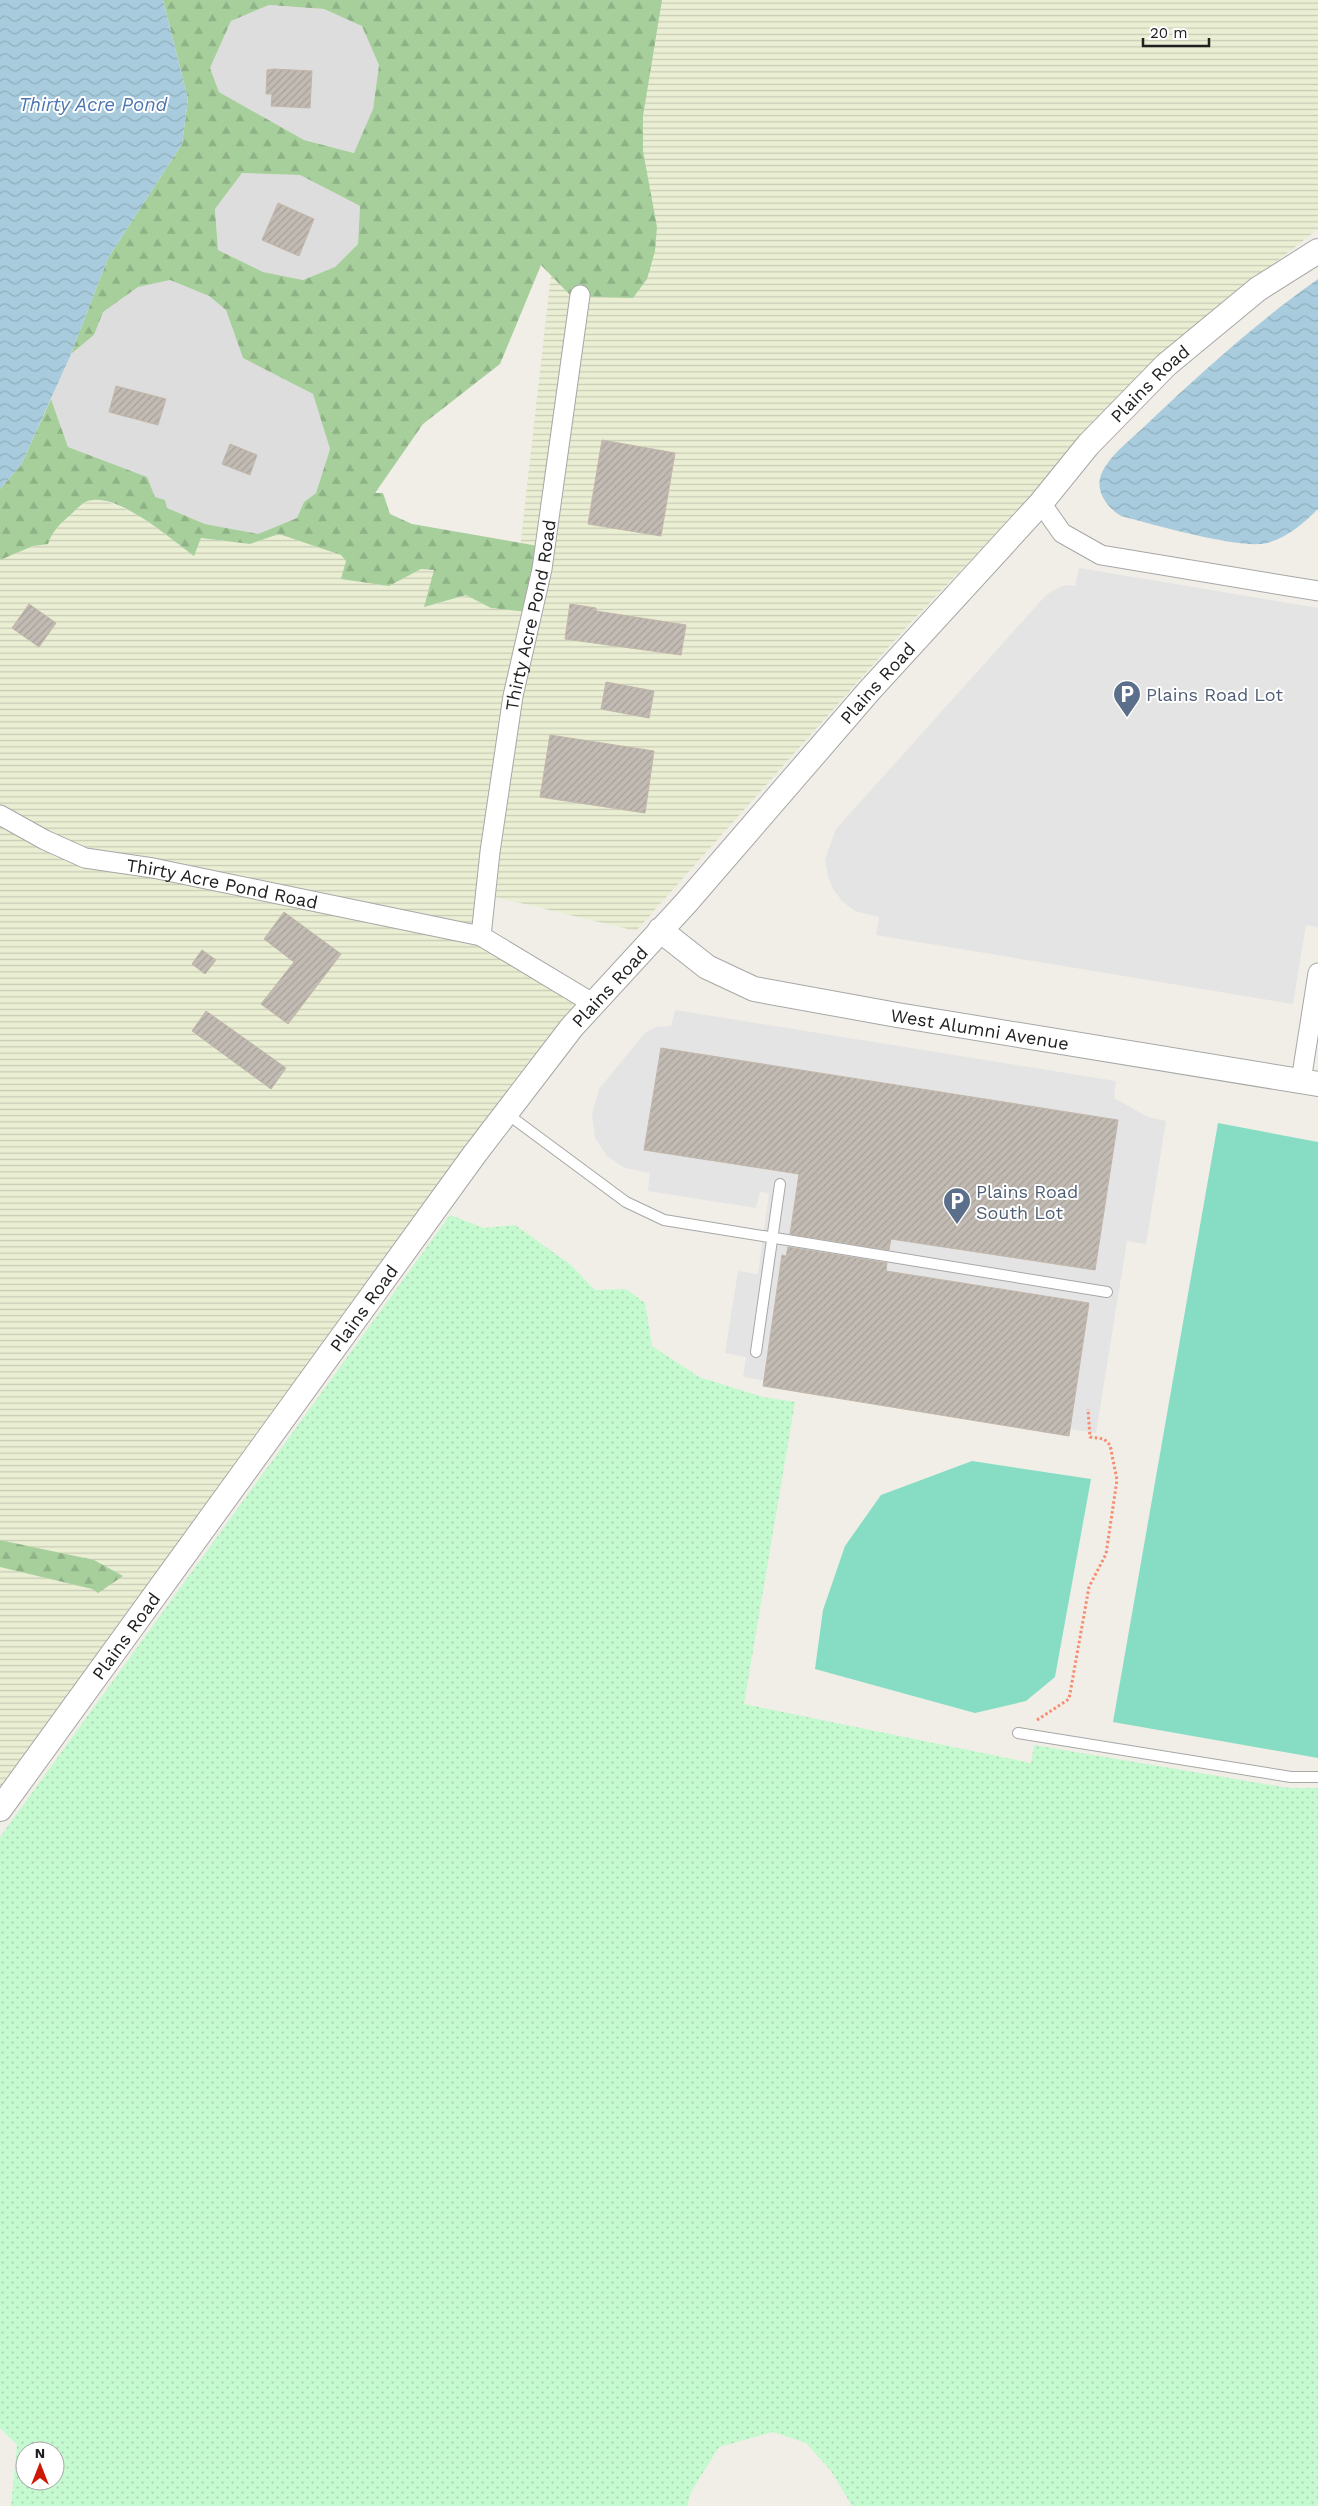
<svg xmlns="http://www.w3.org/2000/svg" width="1318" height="2506" font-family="'Work Sans',sans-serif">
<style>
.residential{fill:#dedddd}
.farmland{fill:url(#farmland-rules)}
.forest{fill:url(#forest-firs);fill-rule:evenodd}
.park{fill:url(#park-dots);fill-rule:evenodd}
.pitch{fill:#87ddc4}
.parking{fill:#e4e4e4}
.water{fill:url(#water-waves)}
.building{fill:url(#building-hatch);stroke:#c2b6a9}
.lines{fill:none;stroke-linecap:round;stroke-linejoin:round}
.service-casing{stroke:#a7a7a7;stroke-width:12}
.minor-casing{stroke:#a7a7a7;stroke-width:21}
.tertiary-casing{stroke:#a7a7a7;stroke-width:26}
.path{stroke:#f78c71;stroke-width:3;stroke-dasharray:2.5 2.5;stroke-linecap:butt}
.service{stroke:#fff;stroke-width:10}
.minor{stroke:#fff;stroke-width:19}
.tertiary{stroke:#fff;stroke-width:24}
.labels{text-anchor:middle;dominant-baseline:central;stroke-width:4;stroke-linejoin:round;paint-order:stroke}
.street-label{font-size:18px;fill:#202020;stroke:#fff}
.service-label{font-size:18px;fill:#4e5e75;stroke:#fff;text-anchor:start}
.water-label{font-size:19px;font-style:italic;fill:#4d75af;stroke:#fff}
</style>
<defs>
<pattern id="farmland-rules" width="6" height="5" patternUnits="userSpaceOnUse" patternTransform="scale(1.25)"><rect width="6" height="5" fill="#eaeed3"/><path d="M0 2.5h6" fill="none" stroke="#c8ccb5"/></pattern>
<pattern id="forest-firs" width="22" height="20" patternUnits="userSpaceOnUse" patternTransform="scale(1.25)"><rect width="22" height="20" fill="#a6cf9c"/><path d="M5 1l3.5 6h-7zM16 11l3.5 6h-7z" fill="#8fb186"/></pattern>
<pattern id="park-dots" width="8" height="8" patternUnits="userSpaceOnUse" patternTransform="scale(1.25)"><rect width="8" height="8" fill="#c5f9cf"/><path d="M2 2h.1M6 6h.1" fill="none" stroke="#a9d5b1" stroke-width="1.8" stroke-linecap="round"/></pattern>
<pattern id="water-waves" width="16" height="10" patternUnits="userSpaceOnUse" patternTransform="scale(1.25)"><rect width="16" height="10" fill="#a8ccdd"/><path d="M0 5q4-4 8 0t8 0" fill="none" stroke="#90afbd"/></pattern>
<pattern id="building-hatch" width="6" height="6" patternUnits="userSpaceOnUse" patternTransform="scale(1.25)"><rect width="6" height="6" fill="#c1bbb3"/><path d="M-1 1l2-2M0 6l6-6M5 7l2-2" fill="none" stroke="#a6a09a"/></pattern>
</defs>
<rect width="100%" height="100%" fill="#f0eee7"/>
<path class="residential" d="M269 5 324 9 363 26 379 64 373 109 355 153 304 140 219 92 210 68 231 21Z
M242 173 300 175 360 206 358 244 335 267 303 280 263 272 218 250 215 209Z
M170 280 209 296 226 310 243 358 313 394 330 449 316 493 304 502 297 518 258 534 205 524 167 508 165 500 155 498 147 477 68 447 51 399 70 355 94 335 102 312 138 287Z"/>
<path class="farmland" d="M582 0H1318V229L1204 318 911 622 636 931 487 895 481 934 590 1007 0 1808V1567L92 1589 98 1593 101 1590 93 1560 0 1540V560L33 546 47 544 51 532 80 506 92 499 108 502 137 514 194 555 201 538 250 544 279 534 341 555 346 561 342 579 389 586 421 569 434 571 424 607 467 595 491 608 513 610Z"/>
<path class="forest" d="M163 0H662L643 116V151L657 227 655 251 647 279 633 298 571 296 541 265 500 364 423 424 375 493H383L390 514 412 524 538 546 528 612 491 608 466 595 424 607 434 570 421 569 389 586 341 579 346 561 341 555 279 534 250 544 201 538 194 556C171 539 123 497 93 500 84 500 75 511 68 517 58 526 52 532 48 544L33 546 0 560V489L21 465 51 399 68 447 147 477 155 497 165 500 167 508 205 524 258 534 297 518 304 502 316 493 330 449 313 394 243 358 226 310 209 296 170 280 138 287 103 312 94 335 71 354 108 258 182 144 188 99ZM269 5 324 9 362 26 379 65 373 109 354 153 304 140 219 92 210 68 231 21ZM242 173 300 175 360 206 358 244 335 267 303 280 263 272 218 250 215 209Z
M0 1540 94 1560 123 1576 98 1593 92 1589 0 1567Z"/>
<path class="park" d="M450 1215 484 1228 515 1225 571 1265 595 1290 626 1289 645 1303 652 1346 699 1377 763 1397 795 1402 744 1704 1031 1763 1034 1745 1289 1788H1318V2506H852L831 2471 806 2443 773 2432 719 2447 691 2492 687 2506H11L17 2445 0 2428V1837ZM25 2451H55V2481H25Z"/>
<path class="pitch" d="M1218 1123 1318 1142V1758L1113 1722Z
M972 1461 1091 1479 1055 1677 1026 1701 975 1713 815 1669 823 1610 845 1546 881 1495Z"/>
<path class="parking" d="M1079 568 1318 608V927L1306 925 1293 1004 876 935 879 917 855 911 843 902 833 889 828 877 825 859 836 829 1047 594 1065 585 1075 586Z
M675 1010 1116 1081 1114 1098 1148 1117 1166 1121 1146 1244 1127 1241 1096 1433 743 1377 746 1357 725 1353 738 1271 758 1274 769 1193 760 1192 756 1208 648 1191 650 1173 625 1168 607 1156 595 1138 592 1114 599 1089 645 1033 656 1027 671 1026Z"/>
<path class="water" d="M0 0H163L188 99 182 144 108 258 71 354 21 465 0 489Z
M1318 279V509C1303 524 1288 537 1267 543 1241 550 1152 524 1121 516 1108 508 1095 492 1101 475 1109 455 1132 439 1147 424 1201 373 1257 322 1318 279Z"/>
<path class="building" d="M273 69 312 71 310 108 271 106 272 94H266L267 70Z
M278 203 314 219 299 256 262 240Z
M116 386 166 399 158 425 109 412Z
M602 440 675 453 661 536 588 524Z
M230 444 257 455 250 475 222 464Z
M29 604 56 623 39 647 12 628Z
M570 604 596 608V611L686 625 681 655 565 639Z
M606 682 654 691 649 718 601 709Z
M550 735 654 751 645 813 540 797Z
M284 912 341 954 288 1024 261 1004 294 962 264 939Z
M202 950 216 960 205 974 192 964Z
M206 1011 286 1068 271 1089 192 1031Z
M661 1048 1118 1120 1095 1270 891 1239 889 1250 790 1234 799 1174 644 1150Z
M788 1247 887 1263 886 1271 1089 1303 1069 1436 763 1386 782 1255 786 1256Z"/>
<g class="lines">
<g class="service-casing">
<path id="service" d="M506 1113 626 1202 664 1220 1107 1292
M756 1352 780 1184
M1018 1733 1291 1777H1318"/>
</g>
<g class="minor-casing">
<g id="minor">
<path d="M1041 503 1062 533 1101 555 1318 591"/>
<path id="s1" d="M0 815 45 840 85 858 153 868 481 936 594 1004"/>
<path id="s2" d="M481 936 490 852 513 696 542 569 580 295"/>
<path d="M1301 1081 1318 973"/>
</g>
</g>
<g class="tertiary-casing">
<g id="tertiary">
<path id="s3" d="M660 930 707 967 754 989 897 1015 1318 1084"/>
<path id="s4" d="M0 1809 474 1155 572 1027 686 903 869 691 1041 503 1088 445 1166 365 1258 289 1318 251"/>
</g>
</g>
<path class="path" d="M1037 1720 1069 1699 1089 1587 1106 1554 1117 1480 1110 1445 1104 1439 1090 1437 1088 1409"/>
<use href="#service" class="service"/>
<use href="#minor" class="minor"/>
<use href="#tertiary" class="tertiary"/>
</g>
<defs>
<g id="parking-pin" transform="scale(1.4375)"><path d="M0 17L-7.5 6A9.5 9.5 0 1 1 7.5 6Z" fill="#5c6f8a" stroke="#fff"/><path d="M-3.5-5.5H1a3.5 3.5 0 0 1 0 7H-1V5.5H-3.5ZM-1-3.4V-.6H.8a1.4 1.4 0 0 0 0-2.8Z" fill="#fff"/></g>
</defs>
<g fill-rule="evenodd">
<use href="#parking-pin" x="1127" y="694"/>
<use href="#parking-pin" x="957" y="1201"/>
</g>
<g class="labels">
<g class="street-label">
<text stroke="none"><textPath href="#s4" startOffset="1834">Plains Road</textPath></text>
<text stroke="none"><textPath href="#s2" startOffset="325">Thirty Acre Pond Road</textPath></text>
<text stroke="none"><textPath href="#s4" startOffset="1429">Plains Road</textPath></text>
<text stroke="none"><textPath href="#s1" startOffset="235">Thirty Acre Pond Road</textPath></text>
<text stroke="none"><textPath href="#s4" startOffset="1024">Plains Road</textPath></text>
<text stroke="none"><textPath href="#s3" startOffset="341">West Alumni Avenue</textPath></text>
<text stroke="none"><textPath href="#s4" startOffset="619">Plains Road</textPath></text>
<text stroke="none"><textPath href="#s4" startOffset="214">Plains Road</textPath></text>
</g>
<g class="service-label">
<text x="1146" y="694">Plains Road Lot</text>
<text x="976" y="1191">Plains Road<tspan x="976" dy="21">South Lot</tspan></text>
</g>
<g class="water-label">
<text x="93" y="104">Thirty Acre Pond</text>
</g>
</g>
<g transform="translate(40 2466)"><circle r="24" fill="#ffffff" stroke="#a6a6a6"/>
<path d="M0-4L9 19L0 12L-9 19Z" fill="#cc1804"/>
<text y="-8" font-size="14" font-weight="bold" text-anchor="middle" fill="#202020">N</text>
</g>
<path d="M1143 38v8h66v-8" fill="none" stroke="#202020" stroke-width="2.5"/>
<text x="1150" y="38" font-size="15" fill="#202020" stroke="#ffffff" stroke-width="4" paint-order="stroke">20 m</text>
</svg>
